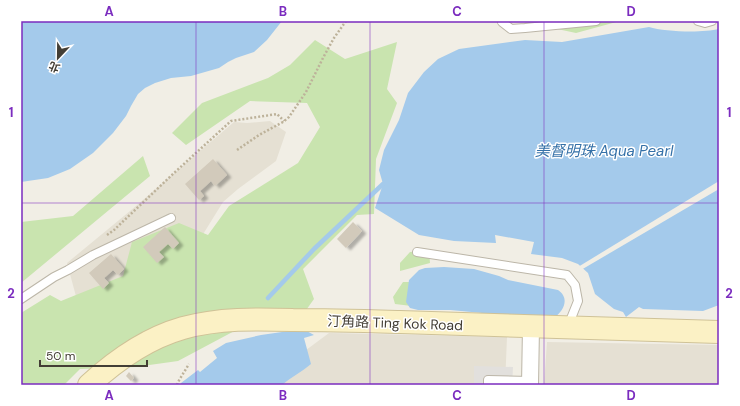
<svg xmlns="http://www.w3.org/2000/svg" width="740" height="406" font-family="'DM Sans','Noto Sans TC',sans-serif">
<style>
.residential{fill:#e5e0d3}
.green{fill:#c9e4af}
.parking{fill:#e2e0dd}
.water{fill:#a4caeb}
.pier{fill:#f1eee5}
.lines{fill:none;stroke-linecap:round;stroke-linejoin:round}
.stream{stroke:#a4caeb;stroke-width:4.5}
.building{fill:#d2cabb;filter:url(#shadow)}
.lane-casing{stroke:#bcb6a8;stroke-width:10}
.street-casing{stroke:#bcb6a8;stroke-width:18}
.secondary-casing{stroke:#cfc297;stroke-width:24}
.path{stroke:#bdb29a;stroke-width:2.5;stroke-dasharray:2 2;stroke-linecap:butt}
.lane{stroke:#fff;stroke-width:8}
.street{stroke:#fff;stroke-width:16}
.secondary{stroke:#fbf1c5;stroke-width:22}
.grid{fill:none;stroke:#7b2cbf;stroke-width:1;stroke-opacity:0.55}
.labels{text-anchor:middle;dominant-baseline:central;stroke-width:3;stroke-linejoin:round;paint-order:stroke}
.street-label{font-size:14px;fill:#433e35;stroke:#fff}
.water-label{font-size:15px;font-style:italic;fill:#3571a8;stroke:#fff}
.neatline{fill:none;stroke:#7b2cbf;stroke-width:1.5}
.grid-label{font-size:13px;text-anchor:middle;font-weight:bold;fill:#7b2cbf}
</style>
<defs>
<filter id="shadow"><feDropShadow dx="4.5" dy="2.5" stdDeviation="1" flood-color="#0004"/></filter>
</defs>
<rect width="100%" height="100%" fill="#f1eee5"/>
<path class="residential" d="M270 121 286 132 276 161 238 189 223 202 184 265 77 300 67 263 130 211 234 122 247 123Z
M329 333 507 337 505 385H259Z
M547 342 719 345V385H544Z"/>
<path class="green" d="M520 21H620L576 33Z
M315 40 345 59 397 42 387 89 397 103 376 159 374 214 357 215 303 269 314 299 299 320 240 328 178 361 135 367 80 369 64 385H21V313L50 295 61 301 123 276 132 242 179 223 208 235 229 206 298 163 320 127 307 103 250 101 186 145 172 133 202 103 268 78 290 65Z
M143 156 150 176 21 283V222L73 216Z
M429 251 430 263 400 271V263L410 252Z
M403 282H417L420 307 395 304 393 297Z"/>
<path class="parking" d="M474 366 513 367 512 385H474Z"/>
<path class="water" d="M21 21H282L267 40 254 52 236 58 228 62 219 68 191 76 171 78 155 83 145 88 138 94 131 106 126 116 113 133 93 153 70 169 48 178 21 182Z
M649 27C665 32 703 33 719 29V305L703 311 643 309 639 307 626 317 623 312 614 309 595 294 588 273 578 264 562 258 531 254 534 242 495 235 496 243 454 241 419 235 375 208 383 184 379 170 384 150 399 120 408 93 424 72 438 59 459 49 525 40 562 42Z
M444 267 474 269 499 276 508 280 558 290C570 298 564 311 554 318L513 316 504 315 450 310H418L410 308 406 302 409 280 419 270 425 268Z
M303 329 314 335 304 338 311 364C302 372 291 377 282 385H181V383L198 370 200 372 217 358 213 351 226 343 261 335Z"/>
<path class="pier" d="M719 181V189L581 270 578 267Z"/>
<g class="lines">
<path class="stream" d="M268 298 314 249 383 184"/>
</g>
<path class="building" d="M213 159 227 175 215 186 211 181 200 191 204 196 199 200 185 184Z
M353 222 362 231 346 248 337 239Z
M165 227 179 243 173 249 168 244 159 252 164 257 157 263 143 247Z
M111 254 124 269 118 275 113 270 104 278 109 283 103 289 89 273Z
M129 372 134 378 131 381 126 376Z"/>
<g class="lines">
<g class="lane-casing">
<path id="lane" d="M698 21 705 23 712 21
M502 22 511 29 525 28 596 21
M417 252 567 275 575 285 578 301 568 326
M21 299 54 277 68 270 93 255 171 218
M488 385V380L530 381"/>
</g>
<g class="street-casing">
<path id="street" d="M530 385 531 327"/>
</g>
<g class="secondary-casing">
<path id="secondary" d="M89 385C116 360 148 338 183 328 219 318 256 319 293 320 329 320 364 321 400 322 507 326 613 329 719 332"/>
</g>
<path class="path" d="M237 150 259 135 283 122 289 117 306 92 323 58 334 38 346 21
M107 235 114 230 174 173 231 121 277 114 284 121
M177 385 178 382 189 364"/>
<use href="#lane" class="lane"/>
<use href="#street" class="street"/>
<use href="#secondary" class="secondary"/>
</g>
<path class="grid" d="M196 21V385M370 21V385M544 21V385M21 203H719"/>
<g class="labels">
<g class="street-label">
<text transform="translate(395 323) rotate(2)">汀角路 Ting Kok Road</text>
</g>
<g class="water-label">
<text x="604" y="151">美督明珠 Aqua Pearl</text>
</g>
</g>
<rect width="740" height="406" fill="none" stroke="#ffffff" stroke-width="44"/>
<g transform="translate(58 58) rotate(202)" stroke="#ffffff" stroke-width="3" paint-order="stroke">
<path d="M0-3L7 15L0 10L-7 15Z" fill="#433e35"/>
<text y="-6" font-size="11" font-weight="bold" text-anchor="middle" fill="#433e35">北</text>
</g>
<path d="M40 360v6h107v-6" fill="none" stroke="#433e35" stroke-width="2"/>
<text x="46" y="360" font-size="12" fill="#433e35" stroke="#ffffff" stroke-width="3" paint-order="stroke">50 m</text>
<rect x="22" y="22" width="696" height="362" class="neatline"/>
<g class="grid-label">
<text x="109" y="16">A</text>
<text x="283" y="16">B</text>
<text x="457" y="16">C</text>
<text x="631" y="16">D</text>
<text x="11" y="117">1</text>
<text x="729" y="117">1</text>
<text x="11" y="298">2</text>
<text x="729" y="298">2</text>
<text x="109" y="400">A</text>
<text x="283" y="400">B</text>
<text x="457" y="400">C</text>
<text x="631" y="400">D</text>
</g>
</svg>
